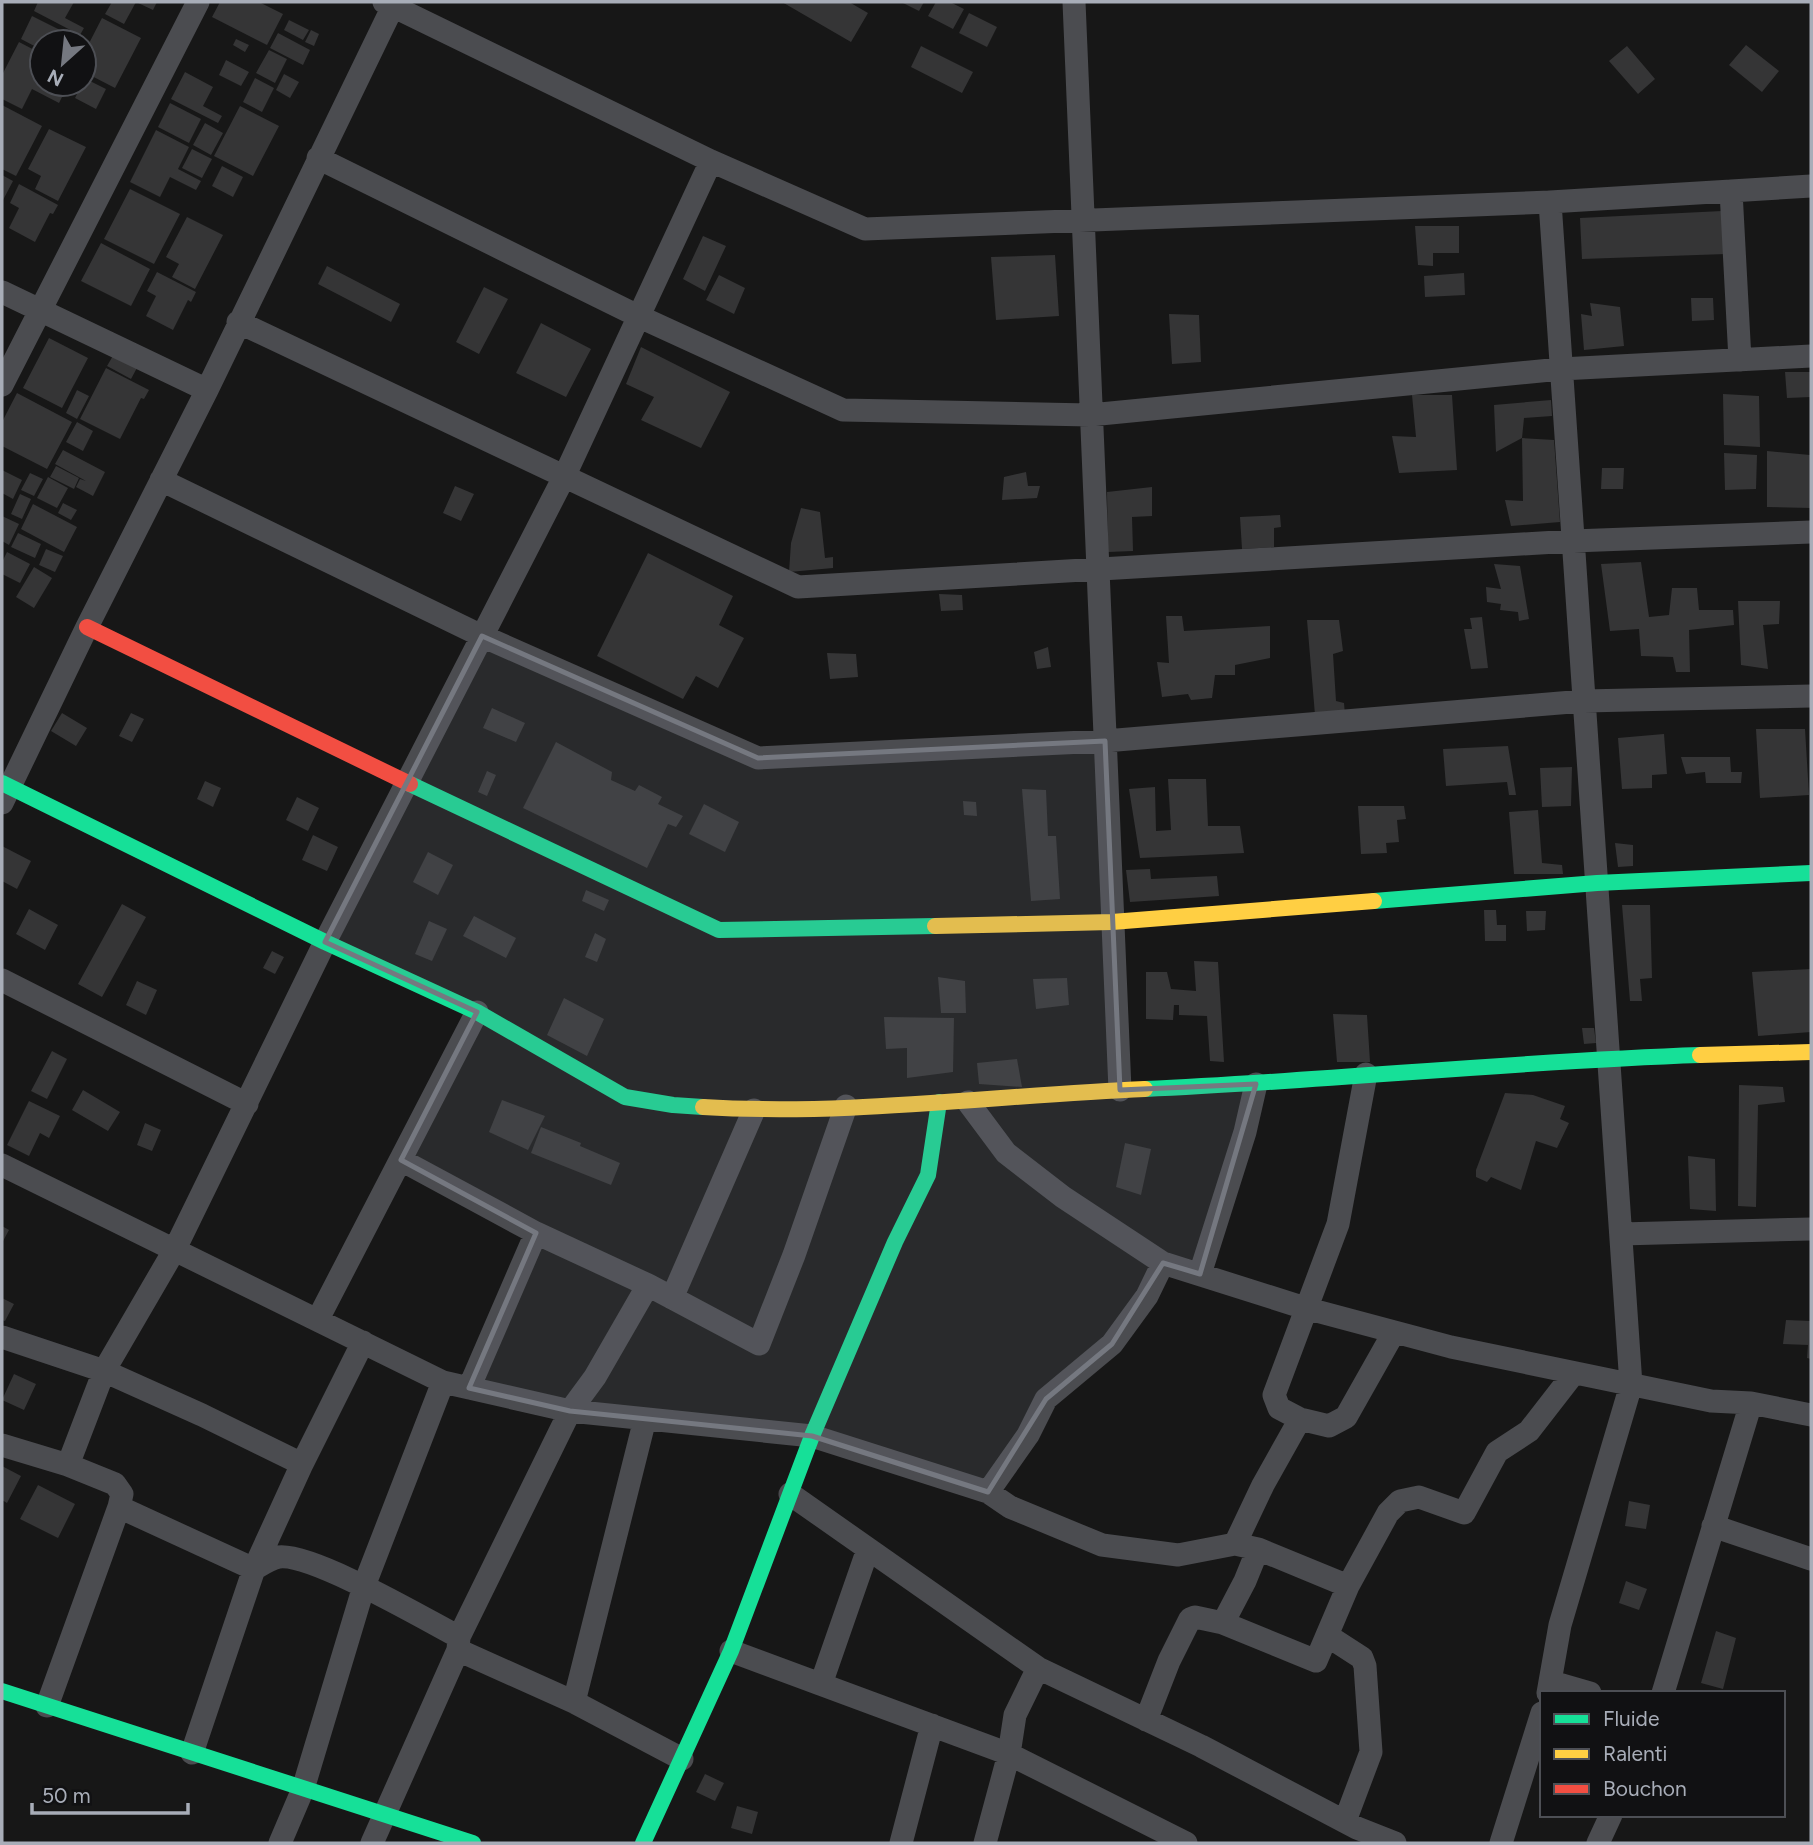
<svg xmlns="http://www.w3.org/2000/svg" width="1813" height="1845" font-family="Figtree,sans-serif">
<style>
.building{fill:#353536}
.lines{fill:none;stroke-linecap:round;stroke-linejoin:round}
.street{stroke:#4b4c50;stroke-width:23}
.fast{stroke:#16e098;stroke-width:16}
.slow{stroke:#ffcf43;stroke-width:16}
.jam{stroke:#f24e42;stroke-width:16}
.marked{fill:#757880;fill-opacity:0.2;stroke:#757880;stroke-width:5;stroke-linejoin:round}
</style>
<rect width="100%" height="100%" fill="#171717"/>
<path class="building" d="M38 2H74L65 18 84 28 80 35 34 11Z
M112 2H157L153 10 136 2 124 24 105 14Z
M220 2H259L283 14 267 45 212 17Z
M782 2H849L868 13 851 42Z
M901 2H924L919 11Z
M936 2H950L964 9 953 29 928 16Z
M969 13 997 27 987 47 959 33Z
M32 16 64 32 58 42H42V50L21 39Z
M102 18 141 38 115 88 84 72V53Z
M289 20 309 30 303 40 284 30Z
M311 30 319 34 314 46 305 42Z
M278 33 310 50 303 65 270 48Z
M67 35 80 42H64Z
M236 39 249 45 245 52 233 45Z
M19 42 42 54 41 81 42 84H47L64 93 59 103 32 89 22 109 2 99V75Z
M1746 45 1779 71 1762 92 1729 65Z
M921 46 973 72 962 93 911 67Z
M1627 46 1655 79 1638 94 1609 61Z
M269 50 287 59 275 83 256 73Z
M226 60 249 72 241 86 219 75Z
M185 72 213 87 203 106 222 116 218 123 171 99Z
M284 74 299 82 290 98 276 90Z
M84 78 106 89 96 109 75 98 82 84H84Z
M255 78 274 88 262 112 243 102Z
M52 84H68L64 90Z
M170 103 201 119 189 143 158 127Z
M2 105 42 126 16 176 2 169Z
M240 106 279 126 253 176 214 156Z
M205 123 223 133 211 155 193 145Z
M49 129 86 147 58 201 35 189 41 176 28 169Z
M156 130 189 147 178 169 201 181 196 190 170 177 160 197 130 182Z
M192 149 212 159 202 178 182 168Z
M222 166 243 177 233 197 212 186Z
M2 175 13 181 2 202Z
M19 184 58 205 53 214 50 213 35 242 9 228 19 208 10 203Z
M130 189 180 214 154 264 104 239Z
M1722 211 1726 254 1582 259 1580 218Z
M187 217 223 235 195 289 172 277 179 264 166 257Z
M1415 226H1459V253H1433V266L1418 265Z
M703 236 726 246 705 291 683 279Z
M101 243 150 269 131 306 81 281Z
M1055 255 1059 316 996 320 991 257Z
M327 266 400 304 391 322 318 284Z
M157 272 196 292 191 302 188 300 173 330 146 316 156 296 147 291Z
M1464 273 1465 295 1425 297 1424 276Z
M719 275 745 288 734 314 706 300Z
M484 287 508 299 479 354 456 342Z
M1691 298H1713L1714 320 1692 321Z
M1590 303 1620 307 1624 346 1584 350 1581 314 1592 316Z
M1169 314 1199 315 1201 362 1172 364Z
M541 323 591 349 566 397 516 373Z
M49 338 88 358 62 408 23 388Z
M641 347 730 392 701 448 641 420 654 397 626 384Z
M114 354 138 366 131 379 107 366Z
M106 368 149 390 144 399 141 398 120 439 80 419Z
M1785 372H1811V397L1787 398Z
M77 390 89 396 77 419 66 413Z
M17 393 72 422 47 469 2 446V422Z
M1723 394 1759 396 1760 447 1724 445Z
M1412 395H1452L1457 470 1399 473 1392 436 1416 437Z
M1551 400 1552 416 1524 418 1522 438 1496 452 1494 405Z
M77 422 93 431 83 451 66 442Z
M1522 438 1554 440 1560 522 1511 526 1505 500 1523 501Z
M63 450 105 472 93 496 76 487 80 479 86 481 55 464Z
M1767 451 1810 455 1811 508 1767 507Z
M1724 453 1757 455 1756 489 1725 490Z
M56 466 79 478 74 489 50 477Z
M1602 468H1624L1623 489H1601Z
M2 470 22 480 13 499 2 493Z
M1026 472 1028 486H1040L1037 498 1002 500 1004 477Z
M30 473 43 479 34 496 21 490Z
M48 477 68 488 57 508 37 498Z
M455 486 474 494 461 521 443 513Z
M1152 487V516L1132 517 1133 551 1108 552 1107 492Z
M20 494 31 499 22 519 11 514Z
M63 503 77 510 71 520 58 513Z
M33 504 77 527 64 552 21 529Z
M801 508 820 512 825 558 833 557V568L789 572 791 543Z
M1280 515 1281 527 1274 528V547L1242 549 1240 517Z
M2 516 19 524 9 545 2 541Z
M18 533 41 544 35 558 11 547Z
M46 549 63 556 55 572 39 565Z
M7 552 30 564 20 583 2 574V562Z
M648 553 733 596 719 625 744 638 718 688 696 676 683 699 597 656Z
M1641 562 1649 617 1669 615 1672 588H1697L1699 610H1733L1734 625 1689 630 1690 672H1676L1673 657 1641 656 1639 629 1610 631 1601 564Z
M1494 564 1520 566 1529 619 1519 621 1518 612 1500 610 1501 604 1487 602 1486 587 1501 589Z
M34 567 52 578 34 608 16 597Z
M939 594 962 595 963 610 941 611Z
M1738 601H1780L1779 624 1763 625 1768 669 1741 665Z
M1166 616H1182L1184 631 1270 626V658L1235 665V675H1215L1212 698 1191 700 1188 694 1162 697 1157 662 1169 663Z
M1482 617 1488 668 1471 669 1464 629H1472L1470 618Z
M1307 620H1339L1343 651 1333 654 1336 701 1344 703 1345 715H1315Z
M1048 647 1051 667 1037 669 1034 652Z
M827 653 856 654 858 677 830 679Z
M492 708 525 723 516 742 483 728Z
M62 713 87 728 76 746 51 731Z
M131 713 144 719 132 742 119 736Z
M1756 729H1805L1809 795 1760 798Z
M1664 734 1667 774 1652 775V788L1622 789 1618 738Z
M556 742 612 772 611 780 635 791 639 785 662 797 658 804 683 816 676 827 668 824 647 868 523 808Z
M1508 746 1516 795H1509L1507 782 1446 786 1443 749Z
M1681 757H1730L1731 772H1742L1741 783H1706L1705 772 1686 774Z
M1572 767 1571 806 1542 807 1540 768Z
M487 771 496 775 487 796 478 792Z
M1168 779H1206L1208 826H1240L1244 853 1140 858 1129 789 1155 787 1156 831 1171 830Z
M205 781 221 788 213 807 197 799Z
M1022 789 1046 790 1048 836H1056L1060 899 1031 901Z
M297 797 319 808 308 831 286 820Z
M963 801 976 802 977 816 964 815Z
M704 804 739 822 725 852 689 834Z
M1358 806H1404L1406 819 1397 820 1399 842 1386 843 1387 853 1361 854Z
M1538 810 1542 863 1562 865 1563 874H1514L1509 812Z
M313 835 338 847 327 871 302 860Z
M1615 843 1633 845V866L1618 867Z
M2 846 31 861 17 889 2 881Z
M428 852 453 865 438 895 413 882Z
M1150 869 1151 879 1217 876 1219 896 1130 902 1126 870Z
M586 890 609 900 604 911 582 901Z
M122 904 146 917 102 997 78 984Z
M1622 905H1650L1652 978 1640 979 1642 1001H1630Z
M29 909 58 925 45 950 16 934Z
M1484 910H1496L1497 925H1506V941H1485Z
M1526 911H1546L1545 930 1527 931Z
M474 916 516 938 506 958 463 936Z
M429 921 447 929 432 961 415 954Z
M595 933 606 939 597 962 585 957Z
M272 951 284 957 275 974 263 968Z
M1194 961 1218 962 1224 1062 1210 1061 1207 1016 1179 1015V1005H1174L1173 1020 1146 1019V972H1167L1171 989 1196 991Z
M1811 969V1032L1758 1036 1752 972Z
M938 977 965 981 966 1013H941Z
M1067 978 1069 1005 1036 1009 1033 979Z
M137 981 157 990 146 1015 126 1005Z
M564 998 604 1019 587 1056 547 1035Z
M1333 1014 1367 1015 1370 1062H1337Z
M884 1017 954 1018 953 1072 907 1078V1048L886 1049Z
M1582 1028H1594L1596 1043 1584 1044Z
M52 1051 67 1059 47 1099 31 1091Z
M1017 1059 1022 1087 979 1084 977 1063Z
M1739 1085 1783 1087 1785 1102 1758 1105 1756 1207 1738 1206Z
M83 1090 120 1112 108 1131 72 1110Z
M1505 1093 1533 1095 1565 1106 1560 1119 1569 1123 1557 1148 1536 1141 1521 1190 1491 1177 1487 1182 1476 1177V1170Z
M502 1100 545 1116 528 1150 489 1132Z
M29 1101 60 1116 49 1138 40 1133 29 1156 7 1145Z
M145 1123 161 1130 152 1151 137 1145Z
M541 1127 581 1143 580 1146 620 1163 611 1185 531 1153Z
M1125 1143 1151 1149 1141 1195 1116 1187Z
M1688 1156 1715 1159 1716 1211 1690 1209Z
M2 1226 9 1230 2 1243Z
M2 1298 14 1304 5 1321 2 1320Z
M1786 1320 1811 1321V1359L1807 1358 1808 1345 1783 1344Z
M14 1374 36 1384 24 1410 2 1400Z
M2 1466 21 1476 7 1503 2 1500Z
M38 1485 75 1504 58 1538 20 1519Z
M1629 1501 1650 1505 1646 1529 1625 1526Z
M1626 1581 1647 1589 1639 1610 1619 1603Z
M1716 1631 1736 1638 1723 1689 1701 1683Z
M705 1774 724 1783 715 1801 696 1792Z
M737 1806 758 1812 752 1834 731 1828Z"/>
<g class="lines">
<path class="street" d="M384 2 711 161 865 229 1550 202 1811 186
M1074 2 1120 1090
M318 158 640 317 843 410 1090 415 1561 369 1811 356
M1731 191 1740 360
M2 292 207 390
M238 322 798 587 1573 541 1811 532
M2 385 198 2
M161 480 482 636 758 758 1105 741 1584 701 1811 696
M2 803 87 627 207 390 395 2
M2 980 247 1104
M968 1102 1006 1153 1063 1197 1163 1263 1305 1308 1451 1347 1711 1401 1751 1403 1811 1415
M401 1160 536 1233 648 1285 759 1344 794 1255 846 1106
M2 1165 443 1382 570 1411 812 1436 988 1492 1010 1507 1102 1545 1178 1555 1235 1544 1258 1549 1348 1586
M1621 1234 1811 1229
M1200 1274 1245 1132 1256 1084
M672 1298 754 1110
M318 1319 477 1012
M2 1337 104 1371 202 1415 302 1464 254 1569 192 1753
M469 1388 536 1233
M1300 1419 1279 1408 1274 1395 1338 1224 1366 1074
M2 1445 68 1465 104 1371 175 1249 325 942 565 475 711 161
M302 1464 363 1342
M68 1465 115 1484 122 1494 119 1507
M988 1492 1028 1435 1046 1399 1112 1344 1147 1296 1163 1263
M790 1494 1038 1668 1201 1746 1357 1828 1395 1843
M1713 1526 1811 1559
M1235 1544 1263 1485 1300 1419 1329 1426 1346 1417 1394 1332
M1223 1623 1316 1661 1348 1586 1388 1513 1400 1501 1419 1497 1464 1513 1497 1452 1529 1431 1574 1373
M1328 1636 1362 1658 1365 1666 1371 1752 1345 1821
M458 1650 574 1702 682 1759
M731 1651 1009 1754 1186 1843
M1552 1682 1590 1693
M821 1684 868 1549
M1548 1693 1560 1625 1631 1385 1550 202
M1663 1693 1751 1403
M574 1702 645 1419
M47 1706 119 1507 254 1569C261 1565 271 1558 279 1557 312 1553 425 1619 459 1637
M1146 1720 1169 1661 1190 1619 1195 1617 1223 1623 1245 1581 1258 1549
M280 1843 303 1789 364 1586 443 1382
M372 1843 458 1650 459 1637 570 1411 595 1377 648 1285
M901 1843 932 1725
M985 1843 1009 1754 1015 1715 1038 1668
M1501 1843 1542 1713
M1598 1843 1611 1815"/>
<path class="fast" d="M2 783 325 942 477 1012 625 1097 673 1105 703 1107
M410 784 719 930 935 926
M1374 901 1597 883 1811 873
M1145 1089C1330 1081 1515 1061 1700 1055
M2 1691 473 1843
M643 1843 731 1651 812 1436 895 1242 928 1175 939 1102"/>
<path class="slow" d="M935 926 1112 922 1374 901
M1700 1055 1811 1052
M703 1107C850 1116 998 1095 1145 1089"/>
<path class="jam" d="M87 627 410 784"/>
</g>
<path class="marked" d="M482 636 758 758 1105 741 1120 1090 1256 1084 1200 1274 1163 1263 1112 1344 1046 1399 988 1492 812 1436 570 1411 469 1388 536 1233 401 1160 477 1012 325 942Z"/>
<rect width="1813" height="1845" fill="none" stroke="#a8adb8" stroke-width="7"/>
<rect x="1540" y="1691" width="245" height="126" fill="#111113" stroke="#4d4f55" stroke-width="2"/>
<rect x="1554" y="1714" width="35" height="10" fill="#16e098" stroke="#4d4f55" stroke-width="2"/>
<text x="1603" y="1726" font-size="21" fill="#a8adb8">Fluide</text>
<rect x="1554" y="1749" width="35" height="10" fill="#ffcf43" stroke="#4d4f55" stroke-width="2"/>
<text x="1603" y="1761" font-size="21" fill="#a8adb8">Ralenti</text>
<rect x="1554" y="1784" width="35" height="10" fill="#f24e42" stroke="#4d4f55" stroke-width="2"/>
<text x="1603" y="1796" font-size="21" fill="#a8adb8">Bouchon</text>
<g transform="translate(63 63) rotate(207)"><circle r="33" fill="#111113" stroke="#4d4f55" stroke-width="2"/>
<path d="M0-5L12 26L0 18L-12 26Z" fill="#757880"/>
<text y="-10" font-size="19" font-weight="bold" text-anchor="middle" fill="#a8adb8">N</text>
</g>
<path d="M32 1803v10h156v-10" fill="none" stroke="#a8adb8" stroke-width="3.5"/>
<text x="42" y="1803" font-size="21" fill="#a8adb8" stroke="#111113" stroke-width="5" paint-order="stroke">50 m</text>
</svg>
